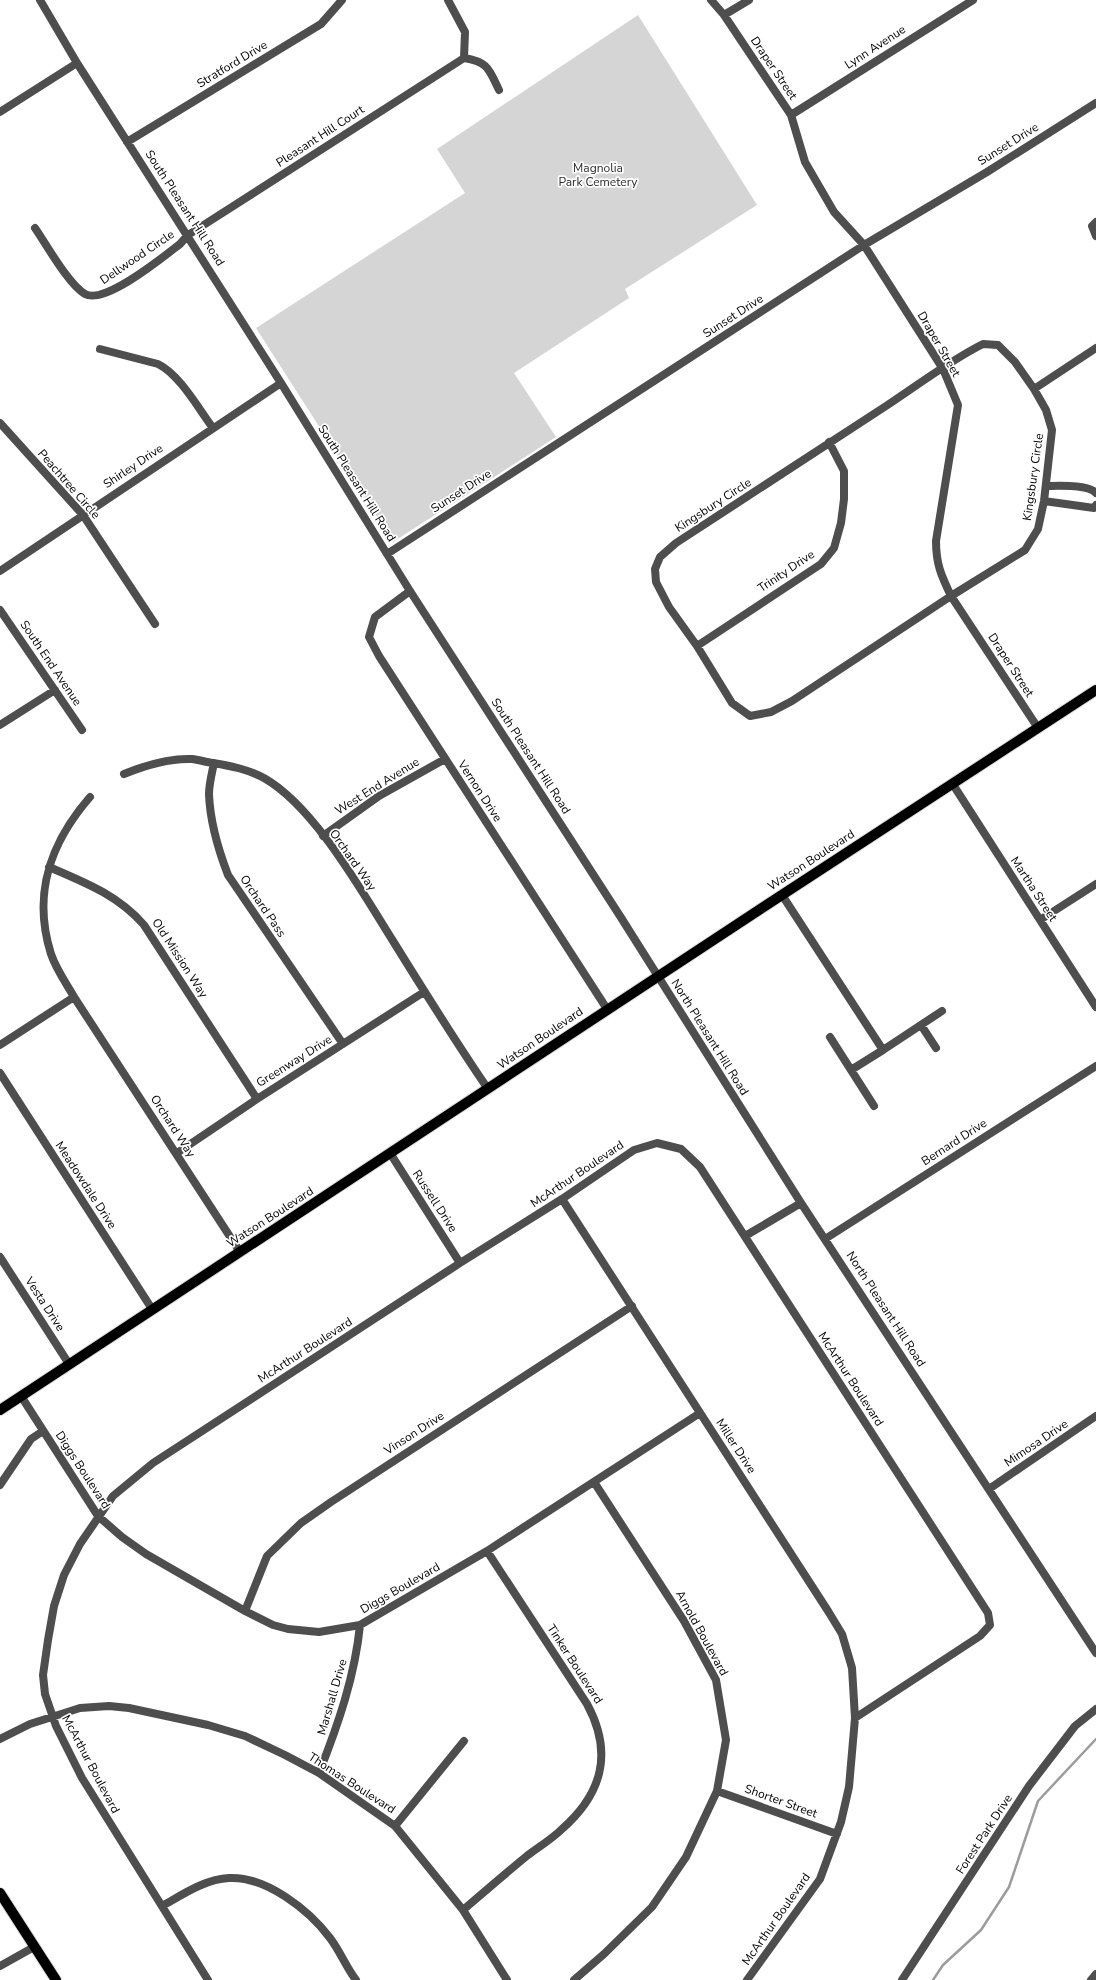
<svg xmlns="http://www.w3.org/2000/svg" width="1096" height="1980" font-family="'Nunito Sans',sans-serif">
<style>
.green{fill:#d5d5d5}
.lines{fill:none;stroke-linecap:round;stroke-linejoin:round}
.stream{stroke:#9c9c9c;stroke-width:2.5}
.major-casing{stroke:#dbdbdb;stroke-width:12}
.minor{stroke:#4e4e4e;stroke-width:8}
.major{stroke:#000;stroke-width:10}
.labels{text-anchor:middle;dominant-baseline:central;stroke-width:3.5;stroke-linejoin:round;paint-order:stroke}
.street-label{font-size:12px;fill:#000;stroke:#fff}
.park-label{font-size:12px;fill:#2c2c2c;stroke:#fff}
</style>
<rect width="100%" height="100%" fill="#fff"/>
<path class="green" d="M638 15 757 205 625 289 629 298 514 373 556 437 393 542 256 328 465 193 437 149Z"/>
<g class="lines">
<path class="stream" d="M933 1980 943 1965 981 1930 1009 1887 1038 1801 1096 1739"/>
<g class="major-casing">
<path id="major" d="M0 1410 765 906 1096 690
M0 1893 56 1980"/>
</g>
<path class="minor" d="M40 0 77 63 281 383 410 591 620 916 801 1203 1096 1653
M711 0 724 15 791 115 805 162 834 212 864 245 943 369 958 405 936 541C936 564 941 575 951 596L1038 728
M724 15 749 0
M464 58C489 62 489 70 499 90
M0 112 77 63
M791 115 973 0
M127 142 321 24 342 0
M1096 222 1092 226 1096 236
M35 228C46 244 69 285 85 294 105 305 163 257 180 244L188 235 464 58 465 32 448 0
M983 344 998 345 1015 362 1034 389 1046 410 1052 430 1044 501 1038 529 1025 550 951 596 792 701 771 712 750 716 732 703 697 646 669 607 656 582 655 569 660 557 676 543C746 497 816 451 886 406 918 385 949 361 983 344Z
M100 349 158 364C180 375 198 408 213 428
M1034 389 1096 348
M0 423 83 515 155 624
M1046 486C1058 486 1088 484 1096 493
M1044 501 1094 508 1096 505
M387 554 864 245 987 172 1096 103
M0 571 281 383
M410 591 375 617 369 637 379 656 607 1009
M0 610 82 730
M697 646 821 564 834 548 841 523 844 499V471L829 442
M0 725 55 690
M214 763C212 773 209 784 209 794 210 822 218 849 228 875L343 1044
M124 774C146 765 169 758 192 759 199 760 206 762 213 763 231 766 247 769 264 778 315 807 362 892 393 941 424 991 455 1041 488 1089
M952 783 1096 1007
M90 797C50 843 32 894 51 954 56 969 66 983 74 997L240 1252
M323 836 379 796 445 759
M49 867C84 882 118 895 144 925L257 1099
M782 895 883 1050 942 1011
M1040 920 1096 884
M921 1025 936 1048
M830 1037 851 1070
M0 1045 74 997
M0 1073 152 1309
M874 1106 851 1070 883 1050
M177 1153 257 1099 424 992
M390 1153 460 1263
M562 1199 828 1611 842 1634 852 1668 855 1718
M745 1236 801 1203
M825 1239 1096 1066
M0 1257 69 1364
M21 1396 98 1516 122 1537 146 1554 245 1611 273 1625 288 1629 319 1632 360 1625 487 1551 700 1413
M0 1485 31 1439 43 1431
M989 1489 1096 1416
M245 1611 267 1556 301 1523 331 1502 632 1306
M0 1739 30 1724 80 1708 109 1706 129 1708 208 1725 245 1736 285 1755 319 1773 395 1826 463 1910 507 1980
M319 1773C338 1725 355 1676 360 1625
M717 1791 837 1834
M395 1826 464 1741
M162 1906C182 1895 205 1879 229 1878 266 1876 309 1910 330 1938 340 1951 346 1967 356 1980
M463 1910C484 1892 506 1873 528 1855 540 1846 552 1839 562 1829 603 1793 613 1752 587 1704L487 1551
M0 1966 34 1947
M208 1980 82 1778 56 1726 45 1694 43 1675 48 1640 54 1606 64 1575 80 1544 113 1496 153 1463 460 1263 562 1199 634 1150 657 1143 681 1149 700 1167 988 1613 990 1625 980 1636 855 1718 849 1787 841 1822 820 1879 747 1980
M574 1980 604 1954 652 1907 686 1857 717 1791 726 1740 716 1680 684 1621 594 1482
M902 1980 1029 1786 1075 1726 1096 1709
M1091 1980 1096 1974"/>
<use href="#major" class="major"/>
</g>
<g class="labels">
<g class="street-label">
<text transform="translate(875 47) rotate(-33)">Lynn Avenue</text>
<text transform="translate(232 64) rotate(-31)">Stratford Drive</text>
<text transform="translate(774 68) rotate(56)">Draper Street</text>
<text transform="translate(320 136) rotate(-33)">Pleasant Hill Court</text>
<text transform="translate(1008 144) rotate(-32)">Sunset Drive</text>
<text transform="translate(185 208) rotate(57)">South Pleasant Hill Road</text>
<text transform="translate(137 257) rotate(-34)">Dellwood Circle</text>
<text transform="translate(733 316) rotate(-33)">Sunset Drive</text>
<text transform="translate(939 344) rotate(60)">Draper Street</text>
<text transform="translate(133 466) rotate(-34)">Shirley Drive</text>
<text transform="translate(1033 477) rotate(-82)">Kingsbury Circle</text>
<text transform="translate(357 483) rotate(58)">South Pleasant Hill Road</text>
<text transform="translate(69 484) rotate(49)">Peachtree Circle</text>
<text transform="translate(461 491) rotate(-33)">Sunset Drive</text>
<text transform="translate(713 505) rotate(-33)">Kingsbury Circle</text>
<text transform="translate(786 571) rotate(-34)">Trinity Drive</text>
<text transform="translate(51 663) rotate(56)">South End Avenue</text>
<text transform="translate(1011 665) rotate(57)">Draper Street</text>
<text transform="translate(531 756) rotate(57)">South Pleasant Hill Road</text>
<text transform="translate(377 786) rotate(-32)">West End Avenue</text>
<text transform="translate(480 791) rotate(57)">Vernon Drive</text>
<text transform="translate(353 860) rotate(55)">Orchard Way</text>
<text transform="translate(811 860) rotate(-33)">Watson Boulevard</text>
<text transform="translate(1034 889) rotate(57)">Martha Street</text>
<text transform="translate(263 906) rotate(56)">Orchard Pass</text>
<text transform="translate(180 958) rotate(57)">Old Mission Way</text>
<text transform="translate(710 1037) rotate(58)">North Pleasant Hill Road</text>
<text transform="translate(540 1038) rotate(-34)">Watson Boulevard</text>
<text transform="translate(294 1061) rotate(-32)">Greenway Drive</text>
<text transform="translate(173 1126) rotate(57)">Orchard Way</text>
<text transform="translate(954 1142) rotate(-33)">Bernard Drive</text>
<text transform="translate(577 1174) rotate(-34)">McArthur Boulevard</text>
<text transform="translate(86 1185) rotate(57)">Meadowdale Drive</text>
<text transform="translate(435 1201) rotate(57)">Russell Drive</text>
<text transform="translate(270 1217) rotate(-33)">Watson Boulevard</text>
<text transform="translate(45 1304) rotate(57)">Vesta Drive</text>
<text transform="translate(886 1309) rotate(57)">North Pleasant Hill Road</text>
<text transform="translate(305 1350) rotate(-33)">McArthur Boulevard</text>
<text transform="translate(851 1379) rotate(57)">McArthur Boulevard</text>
<text transform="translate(414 1433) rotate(-33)">Vinson Drive</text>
<text transform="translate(1036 1443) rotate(-34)">Mimosa Drive</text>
<text transform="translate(736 1446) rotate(57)">Miller Drive</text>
<text transform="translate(83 1470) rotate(57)">Diggs Boulevard</text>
<text transform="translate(400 1588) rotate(-30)">Diggs Boulevard</text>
<text transform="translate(702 1633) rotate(61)">Arnold Boulevard</text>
<text transform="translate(575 1664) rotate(57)">Tinker Boulevard</text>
<text transform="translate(332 1697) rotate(-74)">Marshall Drive</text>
<text transform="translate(91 1764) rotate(62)">McArthur Boulevard</text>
<text transform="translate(352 1783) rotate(33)">Thomas Boulevard</text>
<text transform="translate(781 1801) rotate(20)">Shorter Street</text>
<text transform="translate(984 1834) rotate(-57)">Forest Park Drive</text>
<text transform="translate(776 1919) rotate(-55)">McArthur Boulevard</text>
</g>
<g class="park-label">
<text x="598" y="168">Magnolia<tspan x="598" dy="14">Park Cemetery</tspan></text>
</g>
</g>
</svg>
